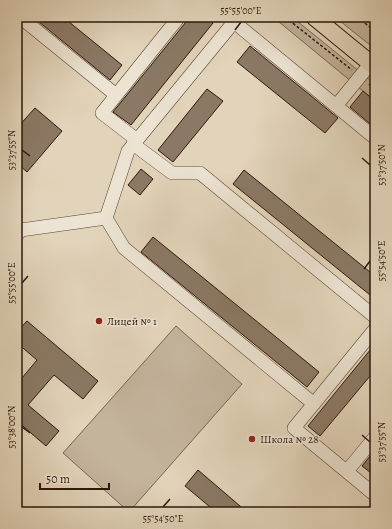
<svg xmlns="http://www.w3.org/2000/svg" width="392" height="529" font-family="Alegreya,serif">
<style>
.green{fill:#c3b49c;stroke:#786652}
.building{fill:#8b7965;stroke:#2d1709}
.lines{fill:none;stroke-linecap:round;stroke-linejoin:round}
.minor-casing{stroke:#5a4635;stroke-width:14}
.major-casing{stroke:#2d1709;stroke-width:18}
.path{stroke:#2d1709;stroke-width:1.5;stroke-dasharray:3 2;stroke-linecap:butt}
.minor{stroke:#ece3d2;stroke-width:13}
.major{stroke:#e2d4ba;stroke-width:16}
.ticks{fill:none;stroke:#2d1709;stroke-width:1.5}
.poi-dot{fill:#8f2418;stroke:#ece3d2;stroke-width:1.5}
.labels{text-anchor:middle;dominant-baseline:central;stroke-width:3;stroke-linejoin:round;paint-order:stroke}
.poi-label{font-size:11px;fill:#2d1709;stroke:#ece3d2;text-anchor:start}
.neatline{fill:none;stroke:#2d1709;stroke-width:1.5}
.ticks-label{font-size:10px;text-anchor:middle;fill:#2d1709}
</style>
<rect width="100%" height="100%" fill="#e2d4ba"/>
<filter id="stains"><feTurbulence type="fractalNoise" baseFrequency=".005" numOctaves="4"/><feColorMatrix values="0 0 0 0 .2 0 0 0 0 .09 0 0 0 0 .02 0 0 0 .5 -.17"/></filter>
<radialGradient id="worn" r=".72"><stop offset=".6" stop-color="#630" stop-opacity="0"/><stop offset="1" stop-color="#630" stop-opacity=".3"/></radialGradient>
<path class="green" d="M273 17H292L375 84V101Z
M335 17H375V49Z
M176 326 242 384 129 512 63 453Z"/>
<path class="building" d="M33 17H63L122 65 110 80Z
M190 17H205L213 23 131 125 113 112Z
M250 46 338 118 325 133 237 62Z
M207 89 223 101 173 162 158 150Z
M363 91 375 101V128L350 107Z
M35 108 62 131 27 172 17 163V128Z
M141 169 153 179 140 195 128 185Z
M244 170 375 276V299L233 184Z
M153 237 319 372 307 387 141 252Z
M27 321 98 381 83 399 54 375 28 405 59 431 46 446 17 421V384L37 360 17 343V332Z
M375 344V370L320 436 308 426Z
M375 450V476L362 466Z
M198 470 247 512H216L185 486Z"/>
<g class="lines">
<g class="minor-casing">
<path id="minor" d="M20 17 116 95
M228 17 375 138
M238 17 128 151 106 218 124 248 314 404
M336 106 371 63
M137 140 102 113 179 17
M133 144 172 173H200L375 317
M17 235 21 230 106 218
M375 329 294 428 375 495
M347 471 375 437"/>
</g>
<g class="major-casing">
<path id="major" d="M314 17 375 67"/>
</g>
<path class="path" d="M285 17 352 70
M357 17 375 31
M369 84 375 89"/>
<use href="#minor" class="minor"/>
<use href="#major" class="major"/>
</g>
<path class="ticks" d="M235 30 241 22M22 150 30 156M362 158 370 165M364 269 370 261M22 283 28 276M22 427 30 433M362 435 370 442M163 507 170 499"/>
<g class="poi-dot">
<circle cx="99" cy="321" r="4"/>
<circle cx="252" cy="439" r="4"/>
</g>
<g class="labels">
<g class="poi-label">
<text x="107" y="321">Лицей № 1</text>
<text x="260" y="439">Школа № 28</text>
</g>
</g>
<rect width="392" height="529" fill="none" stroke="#e2d4ba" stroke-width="44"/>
<path d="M40 483v6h69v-6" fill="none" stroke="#2d1709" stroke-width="2"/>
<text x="46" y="483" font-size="12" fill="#2d1709" stroke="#ece3d2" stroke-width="3" paint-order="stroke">50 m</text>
<rect x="22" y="22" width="348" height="485" class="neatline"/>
<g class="ticks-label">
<text x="241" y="14">55°55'00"E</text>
<text transform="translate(11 150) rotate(-90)" y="4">53°37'55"N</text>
<text transform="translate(381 165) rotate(-90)" y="4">53°37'50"N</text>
<text transform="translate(381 261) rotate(-90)" y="4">55°54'50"E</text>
<text transform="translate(11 283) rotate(-90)" y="4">55°55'00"E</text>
<text transform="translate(11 427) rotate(-90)" y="4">53°38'00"N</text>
<text transform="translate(381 442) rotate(-90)" y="4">53°37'55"N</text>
<text x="163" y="522">55°54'50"E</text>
</g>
<rect width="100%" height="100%" filter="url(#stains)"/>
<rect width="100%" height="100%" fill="url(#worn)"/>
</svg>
